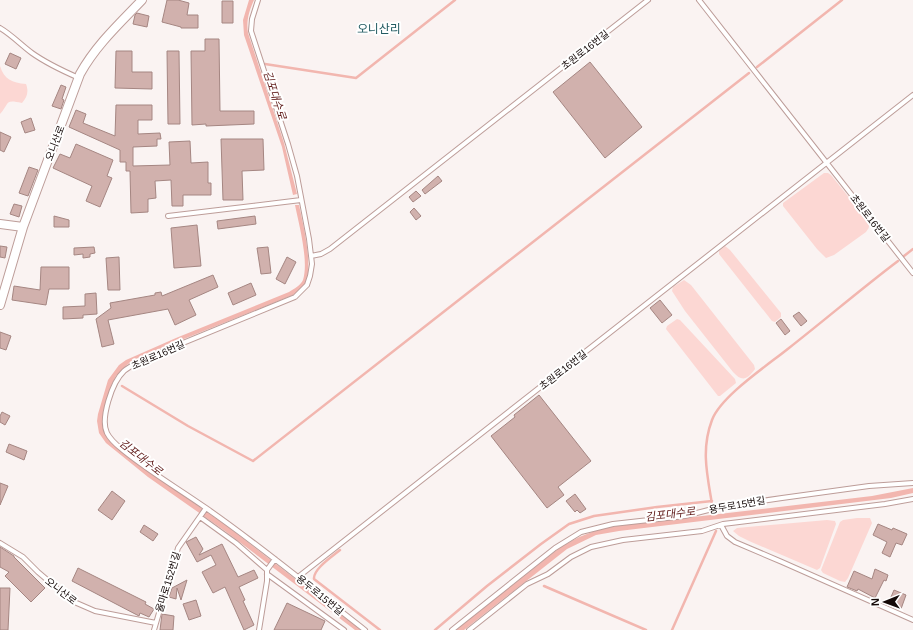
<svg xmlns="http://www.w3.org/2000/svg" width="913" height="630" font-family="Helvetica,'Noto Sans KR',sans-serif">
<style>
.green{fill:#fcd7d3}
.water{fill:#f2b6af}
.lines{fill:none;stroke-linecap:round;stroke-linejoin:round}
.stream{stroke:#f2b6af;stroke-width:2.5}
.building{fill:#d1b1ad;stroke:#a58682}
.lane-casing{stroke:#bd9d99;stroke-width:6}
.street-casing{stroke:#bd9d99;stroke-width:10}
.lane{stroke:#fff;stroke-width:4}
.street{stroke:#fff;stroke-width:8}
.labels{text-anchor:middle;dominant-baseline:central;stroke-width:4;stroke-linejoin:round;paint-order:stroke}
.street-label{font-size:10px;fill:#140908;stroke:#fff}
.water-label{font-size:11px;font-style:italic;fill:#5f1a18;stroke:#fff}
.quarter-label{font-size:12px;fill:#225b62;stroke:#fff}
</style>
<rect width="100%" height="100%" fill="#faf3f2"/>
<path class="green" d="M0 66C4 79 12 83 26 84 29 92 27 97 22 103 4 99 10 103 0 114Z
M824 173H828L831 175 867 220C870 225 870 227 866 232L834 255 826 258 817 249 783 206V203Z
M725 246 730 250 781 313V317L775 322 772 321 719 254V251Z
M684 280 691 285 754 365 755 369C747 380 742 382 733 372L685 311 672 291 673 287Z
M677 319 680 320 735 379 736 383 720 396H718L666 329 667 326Z
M857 518H870L872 523 848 578 845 582 840 581 823 573 821 570 840 522 843 520Z
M827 520 835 521 836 524 820 568 817 570 749 541 739 536 733 531 737 528Z"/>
<path class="water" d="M249 0H254C249 11 246 21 248 33L284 143 297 194 293 195 282 147 244 35 243 20Z
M295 205H299C303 224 313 264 306 282 304 288 298 292 293 295L159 349 128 364 116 376 112 384 104 413 103 428 108 439 128 457 227 526 361 630H355L225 531 148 477 106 443 99 433 97 421 98 414 108 380 119 365 126 360 176 338 289 292C294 289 301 285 303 280 309 261 299 225 295 205Z
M913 488V493L891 498 619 531 596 535 567 549 464 630H456L558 549C578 536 594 530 617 526L872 496Z"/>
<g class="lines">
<path class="stream" d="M265 64 356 78 455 0
M757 67 842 0
M904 256 913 249
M122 386 188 426 253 461 749 73
M712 504C707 474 701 449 712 420 721 396 768 365 789 348 826 319 861 289 898 261
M340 550C333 556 313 569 314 579L380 630
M544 586 646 630
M435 630 487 586 541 544 569 524 594 516 657 507 712 501
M672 630 716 531"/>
</g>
<path class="building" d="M167 0H178L189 3 187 15H198V28H181V27L162 22Z
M222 1H233V23H222Z
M137 13 149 16 147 27 133 24 135 15Z
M205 39H219L220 111H254V124L206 126V124L192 125 191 51H205Z
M116 51H132V72H152V89L115 88Z
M167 51H179L180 124H168Z
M10 53 21 58 16 69 5 64Z
M590 62 642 127 605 158 553 92Z
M61 85 66 87 62 99 64 100 61 109 52 106Z
M116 105H152V120H138V134L160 133 161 139H157V146L133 147V166L170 165 169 142 190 141 191 163 208 162V183H211V195H183V206H172L171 180 155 181 156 198 148 199V212L131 213 130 171H126V162H120V150L69 127 76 110 86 114 83 123 115 136Z
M31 118 35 130 25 133 21 122Z
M0 132 11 137 4 152 0 150Z
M221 139H263L264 170 242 171 243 200H223Z
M76 144 113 160 107 176 112 178 100 207 86 201 92 186 53 168 60 154 70 158Z
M29 167 38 170 28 196 19 193Z
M438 176 442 181 425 194 422 190Z
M416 191 421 196 413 202 409 197Z
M14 204 22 206 19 217 10 214Z
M414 208 421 216 416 220 410 212Z
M54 216 69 220V227H54Z
M255 216 256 224 218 229 217 221Z
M197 225 201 266 174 268 171 228Z
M0 246 7 247 5 258 0 257Z
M94 247 95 253 90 254V257L83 258V254L74 255V248Z
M268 247 271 273 261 274 257 248Z
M119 257 120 290H108L106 258Z
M287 257 296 262 285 284 276 279Z
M41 267H69V289H49L46 305 12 300 14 286 40 290Z
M213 275 218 287 189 300 196 315 175 325 168 309 108 320 114 344 102 347 96 319 111 308 110 303 155 295V293L161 292 162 296Z
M251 283 256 295 233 305 228 293Z
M96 293 97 314 83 315V318L63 319V307L85 306V294Z
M660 300 672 315 662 323 650 308Z
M799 312 807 321 801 326 793 316Z
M781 319 790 331 785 335 776 323Z
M0 332 11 336 6 350 0 348Z
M539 395 591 461 558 487 564 495 547 508 491 436 515 417 514 415Z
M2 412 10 416 5 425 0 422V416Z
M9 444 27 451 24 460 6 452Z
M0 483 8 486 0 505Z
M112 491 125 501 112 520 98 510Z
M575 494 586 509 580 513 577 510 575 512 566 501Z
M878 524 892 530 893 528 907 534 902 545 896 543 890 557 882 553 887 542 873 535Z
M144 525 158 534 153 541 140 532Z
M196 537 203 549 199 555 222 544 238 577 254 570 258 578 239 587 245 600 243 601 254 625 244 630 225 587 213 593 202 572 216 565 211 555 197 562 186 542Z
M0 547 14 556V557L45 588 31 602 5 576 9 572 0 567Z
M78 568 146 602 145 604 154 609 149 617 140 613 139 616 72 581Z
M875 569 888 575 886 581 884 580 875 598 858 589 857 591 847 587 854 571 872 579Z
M187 580 181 600 177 588 176 599 169 597 172 588Z
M0 588H10L8 630H0Z
M894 590 906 595 901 609 888 604Z
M196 600 201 616 189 620 183 604Z
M287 603 325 621 321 630H274Z
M162 614 174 616 173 630H160Z"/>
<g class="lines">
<g class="lane-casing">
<path id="lane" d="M258 0 252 19 251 31 288 144 297 176 309 239 312 264 310 276 307 285 295 297 144 359C137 363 130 366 124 371 112 382 100 419 107 433 111 441 118 446 124 451 150 472 179 489 206 508 261 546 312 589 365 630
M699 0 913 273
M0 28C12 35 21 45 32 53 46 63 63 71 79 78
M168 216 301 200
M311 256 321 254 330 249 648 0
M200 517 236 543 267 570
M721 525 727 536 735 542 782 562 913 620
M0 543 23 557 38 572 72 601 95 611 156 623
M267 574 344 630
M298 577 913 95
M154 630 178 548 206 508
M259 630 267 581V570L275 559
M452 630 555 548 581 532 613 524 685 516 720 507 782 498 869 486 913 483
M469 630 527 584 548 574 571 557 591 547 623 540 702 531 723 524 885 504 913 499"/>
</g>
<g class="street-casing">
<path id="street" d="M0 224 23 227
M0 305 23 227 80 74C96 45 120 23 142 0"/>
</g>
<use href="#lane" class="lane"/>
<use href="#street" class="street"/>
</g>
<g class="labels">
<g class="street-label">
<text transform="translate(585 50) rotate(-38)">초원로16번길</text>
<text transform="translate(55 143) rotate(-69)">오니산로</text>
<text transform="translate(870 218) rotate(52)">초원로16번길</text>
<text transform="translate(158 355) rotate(-24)">초원로16번길</text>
<text transform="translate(563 370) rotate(-38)">초원로16번길</text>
<text transform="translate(737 505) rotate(-10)">용두로15번길</text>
<text transform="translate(168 582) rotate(-73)">율마로152번길</text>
<text transform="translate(61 591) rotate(38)">오니산로</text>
<text transform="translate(320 595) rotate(39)">용두로15번길</text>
</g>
<g class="water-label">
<text transform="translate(275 95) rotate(72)">김포대수로</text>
<text transform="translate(141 457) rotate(38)">김포대수로</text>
<text transform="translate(670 514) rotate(-7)">김포대수로</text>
</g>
<g class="quarter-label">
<text x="379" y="29">오니산리</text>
</g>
</g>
<g transform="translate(885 602) rotate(269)" stroke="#ffffff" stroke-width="3" paint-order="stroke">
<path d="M0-3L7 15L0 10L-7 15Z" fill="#140908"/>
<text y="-6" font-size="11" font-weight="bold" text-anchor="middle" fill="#140908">N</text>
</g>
</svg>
